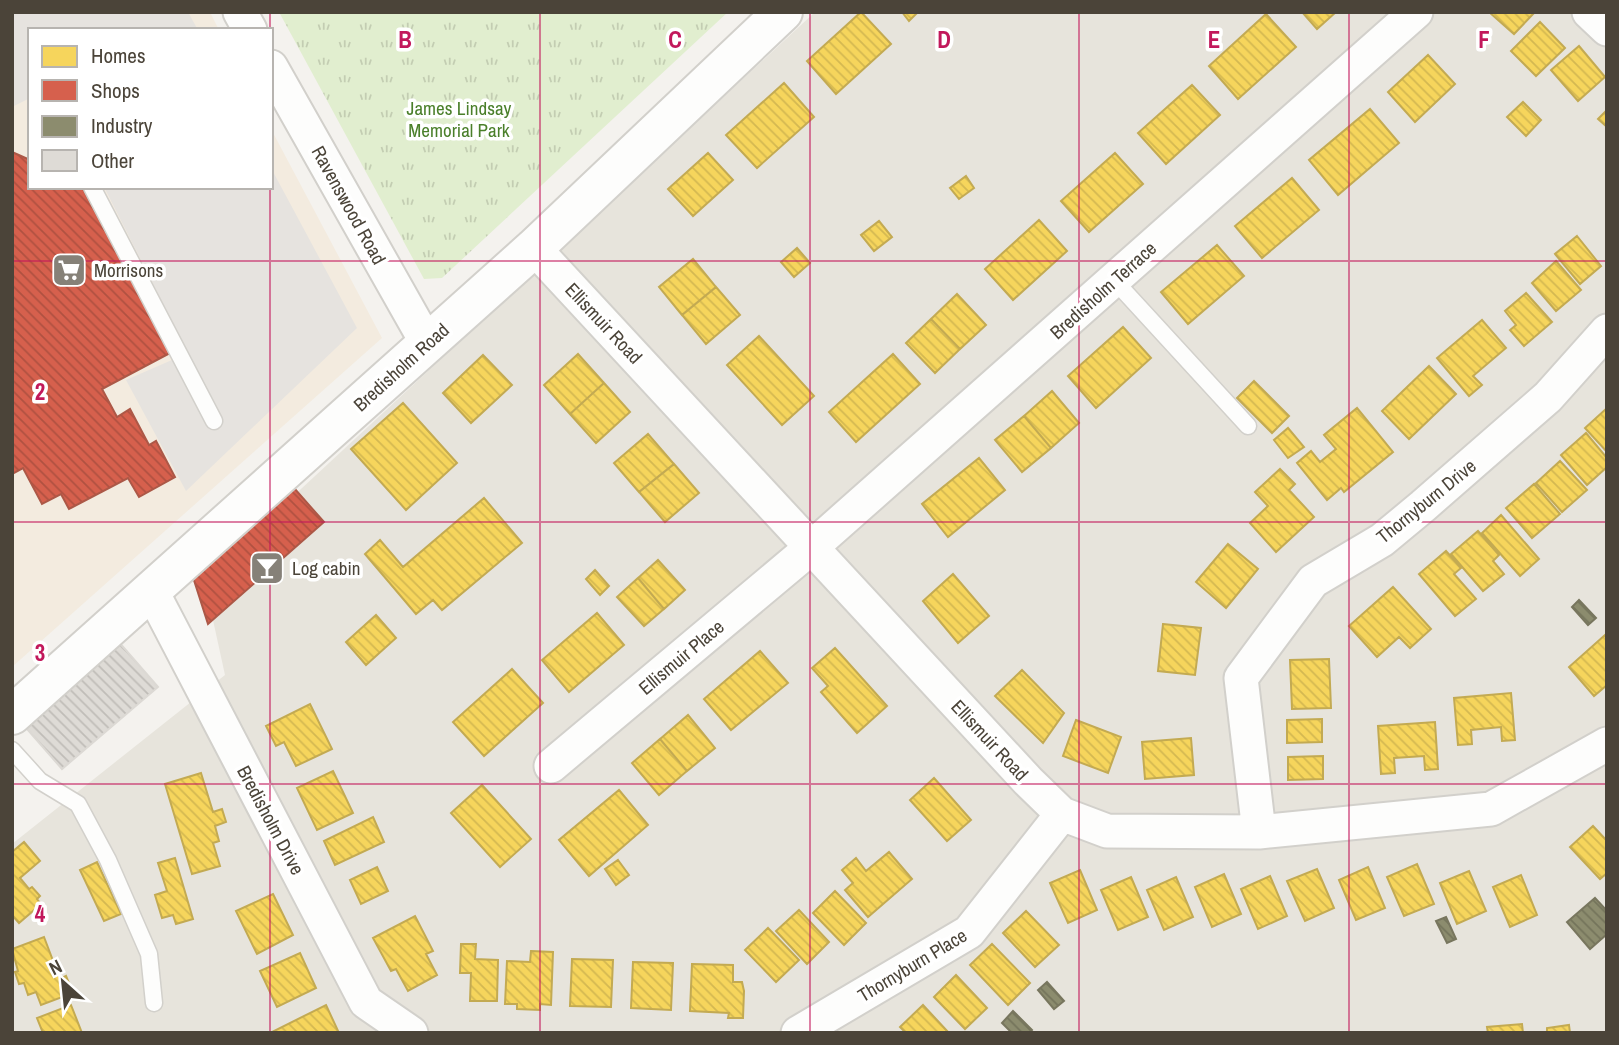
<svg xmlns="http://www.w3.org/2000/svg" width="1619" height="1045" font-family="'Archivo Narrow',sans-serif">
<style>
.residential{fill:#e7e4dc}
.commercial{fill:#f3ebdf}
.park{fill:url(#park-tufts)}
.parking{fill:#e6e3df}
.homes{fill:url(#homes-back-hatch);stroke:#c3aa52;stroke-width:2}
.shops{fill:url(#shops-back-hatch);stroke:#ac5847;stroke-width:2}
.industry{fill:url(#industry-back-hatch);stroke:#78765e;stroke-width:2}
.building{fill:url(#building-back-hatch);stroke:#dcd9d4;stroke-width:2}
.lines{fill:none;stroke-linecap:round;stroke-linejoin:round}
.service-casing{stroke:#d2d0cb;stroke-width:19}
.minor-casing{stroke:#d2d0cb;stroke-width:37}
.tertiary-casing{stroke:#d2d0cb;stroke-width:42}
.service{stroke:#fdfdfc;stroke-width:16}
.minor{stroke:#fdfdfc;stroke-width:33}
.tertiary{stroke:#fdfdfc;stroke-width:38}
.grid{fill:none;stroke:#c2185b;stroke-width:2;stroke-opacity:0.55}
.labels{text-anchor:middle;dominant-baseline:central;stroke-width:7;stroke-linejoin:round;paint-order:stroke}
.park-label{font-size:19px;fill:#4a7f2a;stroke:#fff}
.street-label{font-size:19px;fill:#4b4439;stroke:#fff}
.poi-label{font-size:19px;fill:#4b4439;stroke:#fff;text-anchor:start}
.grid-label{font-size:23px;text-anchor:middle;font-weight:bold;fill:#c2185b;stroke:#fff;stroke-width:7;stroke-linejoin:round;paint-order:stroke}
</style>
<defs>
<pattern id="park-tufts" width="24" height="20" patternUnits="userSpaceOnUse" patternTransform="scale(1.75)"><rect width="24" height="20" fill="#e1eecf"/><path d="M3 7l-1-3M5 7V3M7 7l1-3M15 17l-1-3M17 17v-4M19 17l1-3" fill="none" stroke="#c3cdb2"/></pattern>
<pattern id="homes-back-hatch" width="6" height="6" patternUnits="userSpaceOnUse" patternTransform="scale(1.75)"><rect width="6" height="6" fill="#f6d55c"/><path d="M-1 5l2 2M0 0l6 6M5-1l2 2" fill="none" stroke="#d4b851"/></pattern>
<pattern id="shops-back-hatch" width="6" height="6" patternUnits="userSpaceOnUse" patternTransform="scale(1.75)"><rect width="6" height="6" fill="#d6604d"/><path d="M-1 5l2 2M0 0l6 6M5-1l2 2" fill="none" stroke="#b05141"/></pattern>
<pattern id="industry-back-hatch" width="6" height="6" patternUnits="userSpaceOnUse" patternTransform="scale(1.75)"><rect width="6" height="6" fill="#8c8c6e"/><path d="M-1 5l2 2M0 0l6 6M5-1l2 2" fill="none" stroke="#74745b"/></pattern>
<pattern id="building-back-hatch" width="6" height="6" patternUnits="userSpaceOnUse" patternTransform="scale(1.75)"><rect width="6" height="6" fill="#dedbd6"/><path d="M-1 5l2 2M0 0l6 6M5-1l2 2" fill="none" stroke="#c0bdb8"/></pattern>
</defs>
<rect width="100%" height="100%" fill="#f4f2ee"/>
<path class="residential" d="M815 12H1607V1033H12V844L225 675 204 579Z"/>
<path class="commercial" d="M12 12H210L219 30H30V187H271V129L382 338 12 667Z"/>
<path class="park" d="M279 12H728L442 278 424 279Z"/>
<path class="parking" d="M12 12H188L198 30H30V98L12 107Z
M271 168 357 328 186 491 126 380 188 353 104 187H271Z"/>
<path class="homes" d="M861 12 891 44 836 94 807 61Z
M902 12H918L909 21Z
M1302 12H1336L1317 29Z
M1489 12H1535L1514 34Z
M1266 14 1296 47 1238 99 1209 66Z
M1540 22 1565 48 1536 76 1511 51Z
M1579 46 1605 77 1578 101 1551 70Z
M1428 55 1455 84 1415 122 1388 92Z
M784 83 814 117 757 168 726 135Z
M1192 85 1220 115 1166 164 1138 133Z
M1523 102 1541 120 1526 136 1507 117Z
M1370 109 1399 143 1338 195 1309 160Z
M1607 110V127L1598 119Z
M708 153 733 180 693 216 668 189Z
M1115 153 1143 184 1089 232 1061 201Z
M966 176 974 188 959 199 950 188Z
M1292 178 1319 210 1262 258 1235 226Z
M1039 220 1067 251 1013 300 985 269Z
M879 221 892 237 874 251 861 235Z
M1577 236 1601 266 1580 284 1555 254Z
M1217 245 1244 276 1188 324 1161 292Z
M797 248 810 263 794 277 781 262Z
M693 259 716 287 682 315 659 287Z
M1556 261 1581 290 1556 311 1532 283Z
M716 287 740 315 706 344 682 315Z
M1526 293 1552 322 1524 346 1510 330 1516 325 1505 311Z
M957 294 986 325 960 349 931 319Z
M931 319 960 349 935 373 906 343Z
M1482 320 1506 348 1473 376 1482 385 1469 396 1437 358Z
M1123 327 1151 358 1096 408 1068 376Z
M759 336 814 396 782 425 727 365Z
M578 354 604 383 570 414 544 385Z
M893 354 920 384 856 442 829 412Z
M483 355 512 385 471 423 443 393Z
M1429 366 1456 394 1409 439 1382 411Z
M1254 381 1289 416 1272 433 1237 398Z
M604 383 630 412 596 443 570 414Z
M1052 391 1079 423 1051 448 1024 416Z
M403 403 457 463 406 510 351 449Z
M1357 408 1393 452 1344 492 1341 488 1327 500 1297 463 1311 451 1320 462 1336 449 1324 435Z
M1607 408V452L1585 428Z
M1024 416 1051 448 1022 472 995 440Z
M1288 428 1304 447 1288 458 1274 440Z
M1586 433 1607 458V467L1587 485 1561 455Z
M648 434 674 464 639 492 614 463Z
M979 458 1005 490 948 537 922 504Z
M1560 461 1587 490 1562 512 1536 483Z
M674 464 699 493 665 522 639 492Z
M1280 469 1295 484 1289 490 1314 517 1276 552 1250 523 1268 506 1255 492Z
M1534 484 1560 514 1532 538 1506 508Z
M484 498 522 543 442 610 433 600 416 614 365 554 380 540 403 567Z
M1501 515 1539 559 1520 576 1482 533Z
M1478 531 1499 555 1493 561 1504 574 1483 591 1451 554Z
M1228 544 1258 569 1226 608 1196 582Z
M1446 551 1461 568 1454 574 1476 599 1455 616 1419 574Z
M658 560 685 590 664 609 638 578Z
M595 570 609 586 600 595 586 579Z
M953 574 989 616 958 643 923 601Z
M638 578 664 609 644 626 617 597Z
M1393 587 1431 629 1410 648 1399 637 1377 657 1349 626Z
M597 613 624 645 569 692 542 660Z
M376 615 396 638 366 665 346 642Z
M1163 624 1201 628 1195 675 1158 671Z
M1605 635 1607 638V685L1594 696 1569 667Z
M835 648 887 706 857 733 821 692 828 686 812 668Z
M760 651 788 683 731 730 704 699Z
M1329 659 1331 708 1292 709 1290 660Z
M512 669 543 703 484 756 453 722Z
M1022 670 1064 713 1043 743 995 696Z
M1511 693 1515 740 1502 741 1501 727 1471 730 1472 744 1458 745 1454 698Z
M310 704 332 749 296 766 284 742 276 746 266 726Z
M688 715 715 748 687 771 660 739Z
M1322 719V742L1287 743V720Z
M1076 720 1121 737 1108 773 1063 756Z
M1435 722 1438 769 1425 770 1424 756 1394 758 1395 773 1381 774 1378 726Z
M1191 738 1194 775 1145 779 1142 742Z
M660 739 687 771 659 795 632 763Z
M1323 756V779L1288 780V757Z
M333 771 353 813 317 830 297 788Z
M201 773 213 812 222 809 226 822 215 826 219 841 213 843 220 866 192 874 165 784Z
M934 778 971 820 947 841 910 800Z
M482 785 531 839 500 867 451 813Z
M619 790 648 825 589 876 559 840Z
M373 817 384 842 335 865 324 841Z
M1593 826 1607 841V873L1600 879 1570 847Z
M24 842 40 861 20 878 29 889 32 887 40 896 37 899 41 904 19 923 12 915V852Z
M889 852 912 879 868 917 845 890 853 883 842 870 856 858 866 871Z
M175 858 193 919 176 924 173 915 162 918 155 895 167 891 158 863Z
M618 860 629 875 616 885 605 869Z
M97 862 121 914 104 921 80 870Z
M1417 864 1434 904 1404 916 1387 877Z
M377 867 388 891 361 904 350 880Z
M1368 867 1385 908 1356 920 1339 880Z
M1317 869 1334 908 1305 921 1287 881Z
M1080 870 1097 910 1068 923 1050 883Z
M1469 871 1486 911 1457 924 1440 883Z
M1224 874 1241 914 1212 927 1195 887Z
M1521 875 1537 915 1510 927 1493 887Z
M1270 876 1287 916 1258 929 1241 889Z
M1131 877 1148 917 1118 930 1101 890Z
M1176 877 1193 917 1164 930 1147 890Z
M835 891 866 923 844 945 813 913Z
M273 894 293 935 257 954 236 911Z
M799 910 829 942 807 964 776 931Z
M1026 911 1059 945 1035 967 1003 933Z
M415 916 433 951 426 954 437 975 408 991 396 969 391 971 373 938Z
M768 928 799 960 776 982 745 950Z
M44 937 60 979 66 976 73 993 41 1005 36 992 28 995 24 983 19 984 15 972 18 971 12 949Z
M461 944H476L475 959 498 960 497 1001H470L471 973H460Z
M992 944 1030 983 1008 1005 970 965Z
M531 951 553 952 551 1005 540 1004V1010L517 1009V1004H505L507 961 530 962Z
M300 953 316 988 277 1007 260 971Z
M572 959 613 960 611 1007 570 1006Z
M633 962 673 963 671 1010 631 1008Z
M692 964 733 965V982H742L744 991 743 1018H728L729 1013 690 1011Z
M956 975 987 1008 965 1029 934 997Z
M71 1005 82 1033H43L37 1018Z
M326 1005 339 1033H273L272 1032Z
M923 1005 949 1033H906L900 1027Z
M1522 1024 1523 1033H1488L1487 1027Z
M1569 1025 1570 1033H1547V1028Z"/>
<path class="shops" d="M12 152 30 160V187H82L170 353 102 389 117 417 130 409 149 445 156 441 175 477 139 497 128 478 69 509 61 494 42 504 23 468 12 474Z
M294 488 324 522 208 624 193 577Z"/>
<path class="industry" d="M1579 600 1596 618 1588 625 1572 607Z
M1595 898 1607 911V934L1590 949 1567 922Z
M1446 917 1456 939 1447 943 1436 921Z
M1047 982 1064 1001 1054 1009 1038 990Z
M1013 1011 1032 1030 1029 1033H1012L1002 1023Z"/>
<path class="building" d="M117 640 158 687 62 769 21 722Z"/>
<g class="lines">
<g class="service-casing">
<path id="service" d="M92 187 214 421
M1114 280 1248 426
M12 750 40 781 78 804 108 860 149 954 154 1003"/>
</g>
<g class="minor-casing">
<path id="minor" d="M240 12 250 30
M1589 12 1607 29
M271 67 427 343
M534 248 1028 781 1062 814 1107 831 1259 832 1491 809 1607 744
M151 590 366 1002 411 1033
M551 766 812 547 1416 12
M1259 832 1241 678 1313 581 1382 540 1423 506 1548 397 1607 331
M798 1033 969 932 1062 814"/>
</g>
<g class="tertiary-casing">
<path id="tertiary" d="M12 715 534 248 783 12"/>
</g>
<use href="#service" class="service"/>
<use href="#minor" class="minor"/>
<use href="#tertiary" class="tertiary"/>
</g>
<path class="grid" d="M270 12V30M540 12V1033M810 12V1033M1079 12V1033M1349 12V1033M270 187V1033M12 261H1607M12 522H1607M12 784H1607"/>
<defs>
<g id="supermarket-square" transform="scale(1.75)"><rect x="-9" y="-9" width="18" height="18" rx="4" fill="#868178" stroke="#fff"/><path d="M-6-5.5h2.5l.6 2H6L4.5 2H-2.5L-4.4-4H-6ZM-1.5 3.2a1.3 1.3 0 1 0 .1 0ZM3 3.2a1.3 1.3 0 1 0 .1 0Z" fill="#fff"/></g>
<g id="bar-square" transform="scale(1.75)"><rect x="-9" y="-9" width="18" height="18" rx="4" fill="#868178" stroke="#fff"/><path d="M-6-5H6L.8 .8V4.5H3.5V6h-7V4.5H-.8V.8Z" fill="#fff"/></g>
</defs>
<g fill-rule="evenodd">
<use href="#supermarket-square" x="69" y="270"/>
<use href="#bar-square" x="267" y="568"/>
</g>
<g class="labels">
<g class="park-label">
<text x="459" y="108">James Lindsay<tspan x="459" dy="22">Memorial Park</tspan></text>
</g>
<g class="street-label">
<text transform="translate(349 205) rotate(61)">Ravenswood Road</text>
<text transform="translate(1103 290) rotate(-42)">Bredisholm Terrace</text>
<text transform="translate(604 323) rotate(47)">Ellismuir Road</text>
<text transform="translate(401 367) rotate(-42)">Bredisholm Road</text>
<text transform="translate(1426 501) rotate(-39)">Thornyburn Drive</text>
<text transform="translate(681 657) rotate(-40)">Ellismuir Place</text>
<text transform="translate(990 740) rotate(47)">Ellismuir Road</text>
<text transform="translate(271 820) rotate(62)">Bredisholm Drive</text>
<text transform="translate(912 965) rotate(-31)">Thornyburn Place</text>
</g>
<g class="poi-label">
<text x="94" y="270">Morrisons</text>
<text x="292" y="568">Log cabin</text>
</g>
</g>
<g class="grid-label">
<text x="405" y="48">B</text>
<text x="675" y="48">C</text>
<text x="944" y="48">D</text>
<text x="1214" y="48">E</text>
<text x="1484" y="48">F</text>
<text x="40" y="400">2</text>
<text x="40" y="661">3</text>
<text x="40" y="922">4</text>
</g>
<rect width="1619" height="1045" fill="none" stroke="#4b4439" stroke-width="28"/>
<rect x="28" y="28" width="245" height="161" fill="#ffffff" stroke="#b7b4b0" stroke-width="2"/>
<rect x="42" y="46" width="35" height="21" fill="#f6d55c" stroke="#b7b4b0" stroke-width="2"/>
<text x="91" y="63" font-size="21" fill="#4b4439">Homes</text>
<rect x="42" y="80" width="35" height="21" fill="#d6604d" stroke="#b7b4b0" stroke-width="2"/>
<text x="91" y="98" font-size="21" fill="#4b4439">Shops</text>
<rect x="42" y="116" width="35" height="21" fill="#8c8c6e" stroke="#b7b4b0" stroke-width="2"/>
<text x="91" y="133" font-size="21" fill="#4b4439">Industry</text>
<rect x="42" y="150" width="35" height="21" fill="#dedbd6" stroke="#b7b4b0" stroke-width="2"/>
<text x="91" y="168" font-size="21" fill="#4b4439">Other</text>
<g transform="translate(63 982) rotate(333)" stroke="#ffffff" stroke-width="5" paint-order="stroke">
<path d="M0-5L12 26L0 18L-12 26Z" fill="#4b4439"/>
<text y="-10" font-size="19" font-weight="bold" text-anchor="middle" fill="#4b4439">N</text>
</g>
</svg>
